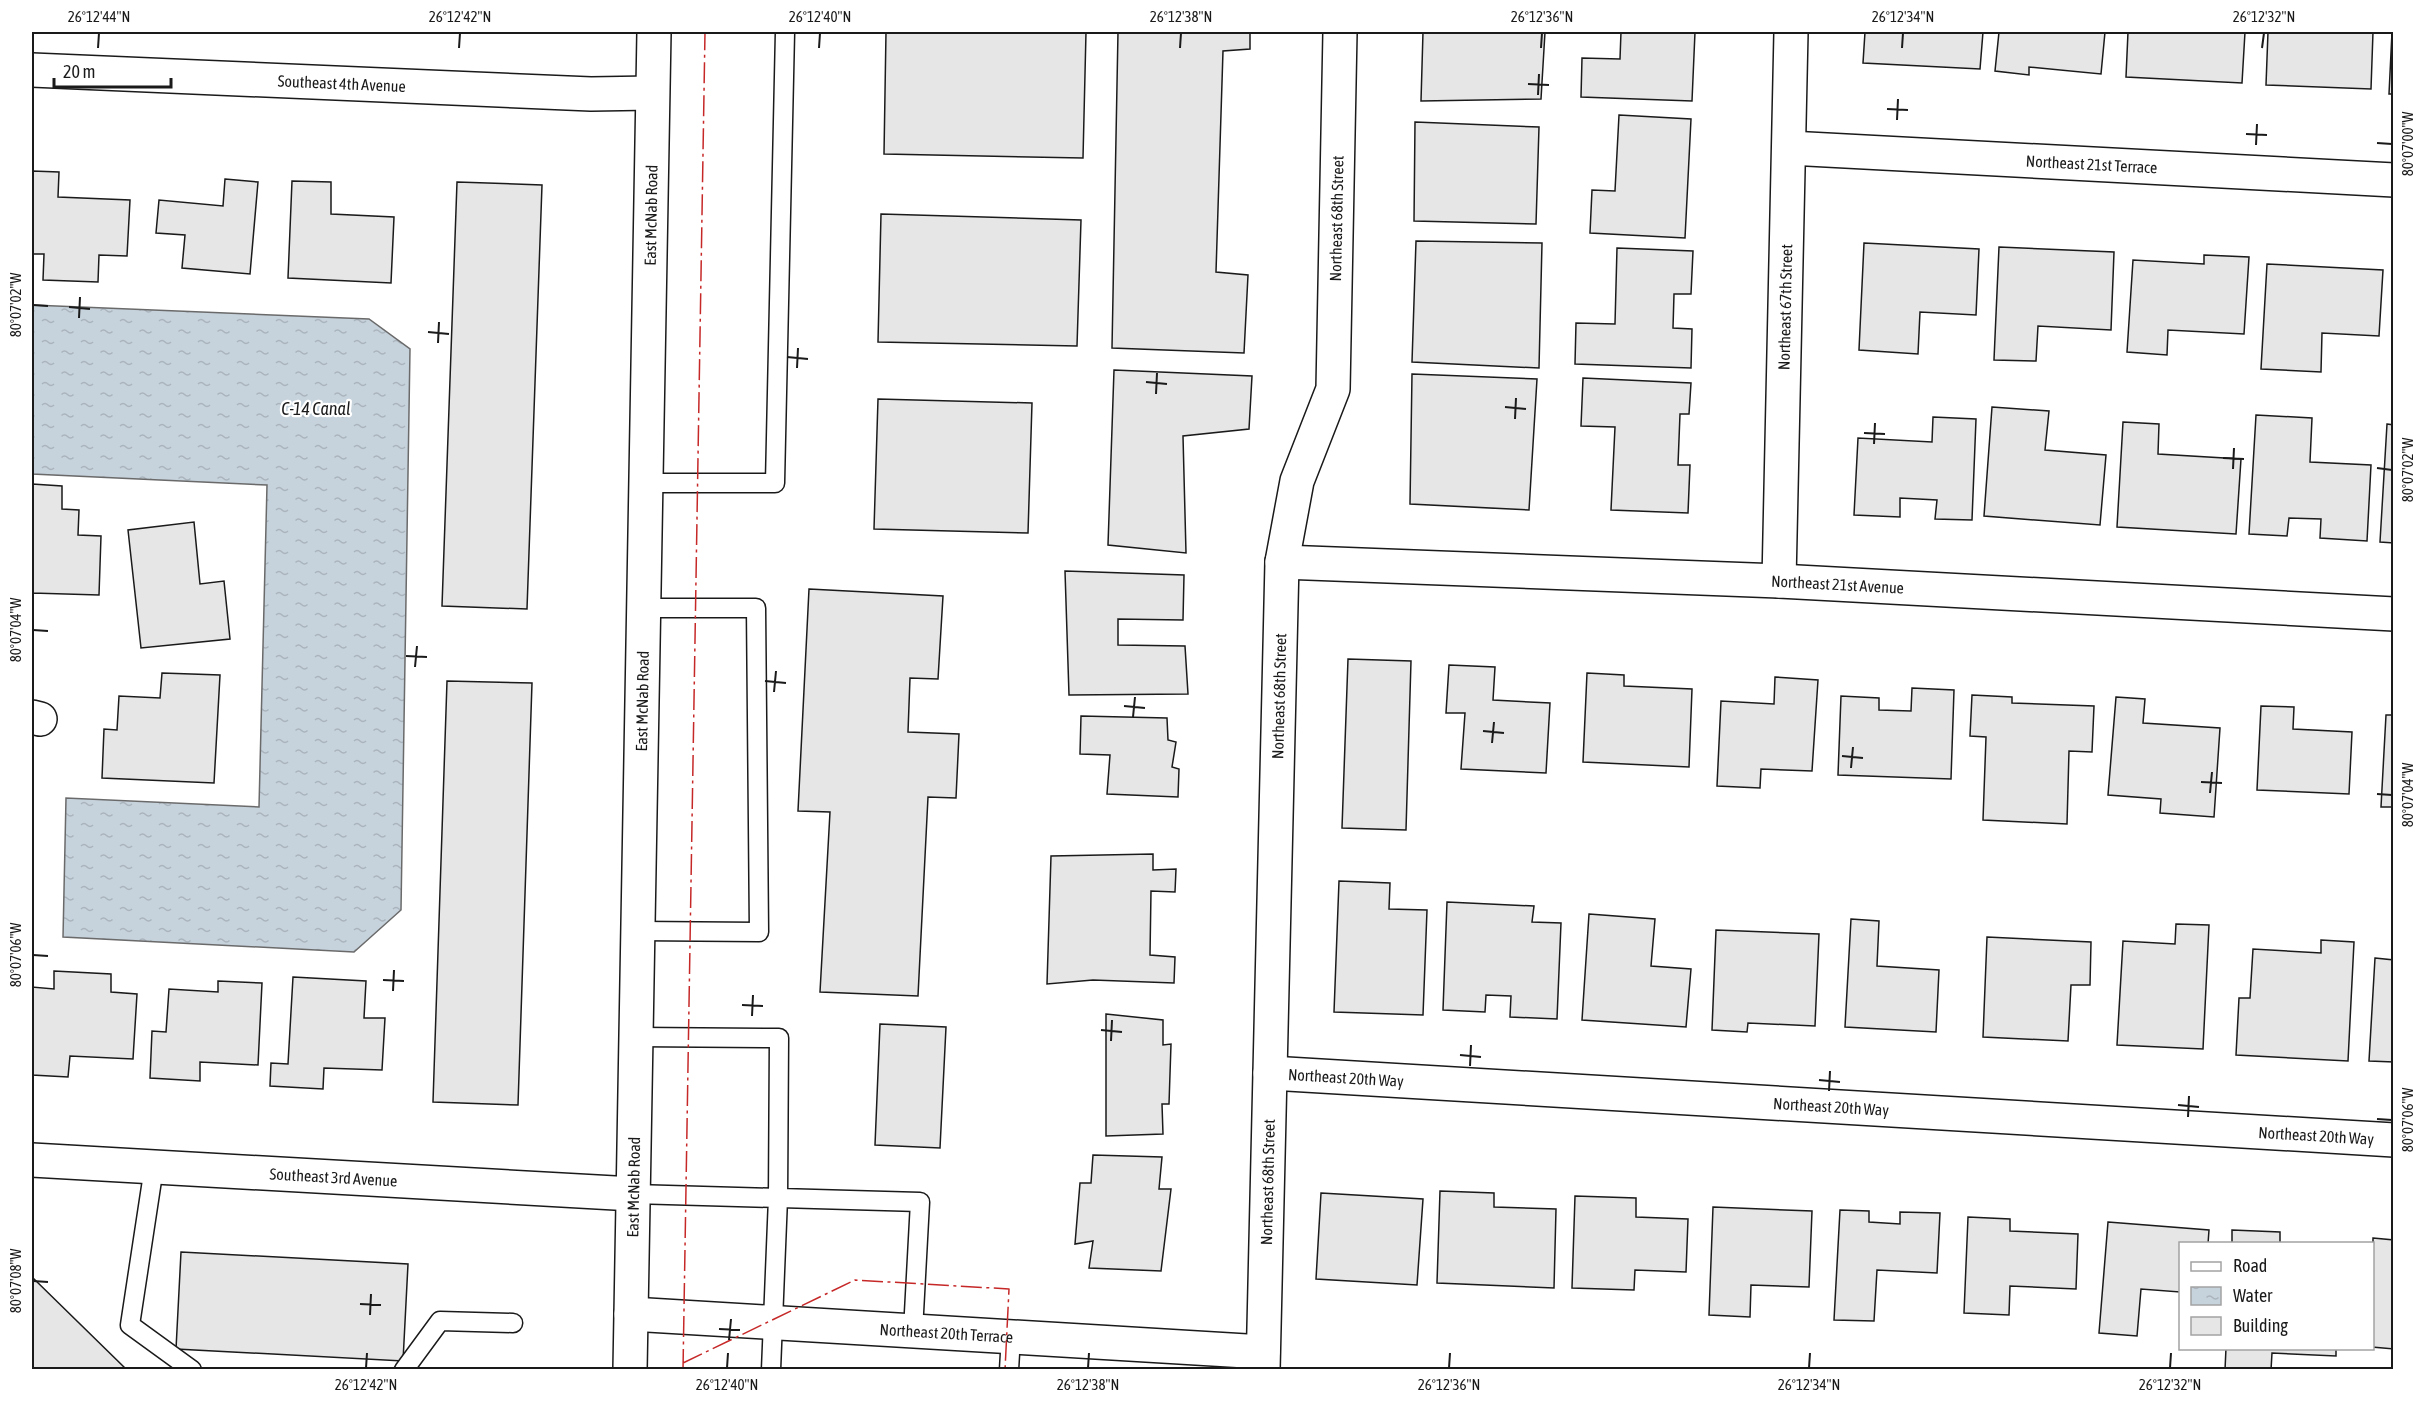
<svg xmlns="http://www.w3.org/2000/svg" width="2425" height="1401" font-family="'Asap Condensed',sans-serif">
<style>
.water{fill:url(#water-ripples);stroke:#6a6a6a;stroke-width:1.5}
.building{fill:#e6e6e6;stroke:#1a1a1a;stroke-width:1.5}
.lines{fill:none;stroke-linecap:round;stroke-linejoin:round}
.service-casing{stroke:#1a1a1a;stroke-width:21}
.minor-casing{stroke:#1a1a1a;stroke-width:36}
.tertiary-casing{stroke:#1a1a1a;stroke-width:36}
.service{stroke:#fff;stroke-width:18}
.minor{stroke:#fff;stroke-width:33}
.tertiary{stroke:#fff;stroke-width:33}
.power{stroke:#c62828;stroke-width:1.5;stroke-dasharray:21 4.5 3 4.5;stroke-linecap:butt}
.ticks{fill:none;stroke:#1a1a1a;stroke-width:2}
.labels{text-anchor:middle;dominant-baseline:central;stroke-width:4.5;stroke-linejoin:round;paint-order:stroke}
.street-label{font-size:16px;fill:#1a1a1a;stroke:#fff}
.water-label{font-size:18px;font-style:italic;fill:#1a1a1a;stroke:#fff}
.neatline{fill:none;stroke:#1a1a1a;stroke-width:2}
.ticks-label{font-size:15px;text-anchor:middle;fill:#1a1a1a}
</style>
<defs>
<pattern id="water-ripples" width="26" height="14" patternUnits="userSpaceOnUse" patternTransform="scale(1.5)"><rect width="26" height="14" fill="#c6d2dc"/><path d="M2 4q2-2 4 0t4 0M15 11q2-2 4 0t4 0" fill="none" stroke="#aab4bc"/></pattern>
</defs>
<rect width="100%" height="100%" fill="#fff"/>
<path class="water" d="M32 305 369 319 410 349 401 910 354 952 63 937 66 798 259 807 267 485 32 474Z"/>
<path class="building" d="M886 32H1086L1083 158 884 154Z
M1118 32H1250V49L1223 51 1216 272 1248 275 1244 353 1112 348Z
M1423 32H1545L1541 99 1421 101Z
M1621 32H1695L1692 101 1581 97 1582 58 1620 59Z
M1865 32H1983L1980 69 1863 63Z
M1999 32H2105L2101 74 2029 67V75L1995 71Z
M2128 32H2245L2242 83 2126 77Z
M2268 32H2373L2371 89 2266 85Z
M2392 32H2394V94H2389Z
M1619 115 1691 119 1685 238 1590 233 1592 190 1615 191Z
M1415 122 1539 127 1536 224 1414 221Z
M32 171 59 172 58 197 130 200 127 256 99 255 98 282 43 280 44 254H32Z
M225 179 258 182 250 274 182 268 185 235 156 233 159 200 223 206Z
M292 181 331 182V214L394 217 391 283 288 278Z
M457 182 542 185 527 609 442 606Z
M881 214 1081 220 1077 346 878 342Z
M1416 241 1542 243 1539 368 1412 362Z
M1864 243 1979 249 1976 315 1920 312 1918 354 1859 350Z
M1999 247 2114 252 2111 330 2038 326 2036 361 1994 360Z
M1617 248 1693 251 1691 294H1674L1673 328 1692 329 1691 368 1575 364 1576 323 1615 324Z
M2204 255 2249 257 2244 334 2168 330 2167 355 2127 352 2133 260 2204 264Z
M2267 264 2383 270 2379 336 2322 333 2321 372 2261 369Z
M1114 370 1252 376 1249 429 1183 436 1186 553 1108 545Z
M1412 374 1537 379 1529 510 1410 504Z
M1583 378 1691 383 1689 414H1680L1678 465H1690L1688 513 1611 510 1615 427 1581 426Z
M878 399 1032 403 1028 533 874 529Z
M1992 407 2049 411 2045 450 2106 455 2100 525 1984 516Z
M2256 415 2312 418 2310 462 2371 465 2367 541 2320 538 2321 519 2289 518 2287 536 2249 534Z
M1933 417 1976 419 1972 520 1935 519 1937 500 1900 498V517L1854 515 1858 438 1932 442Z
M2123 422 2159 424 2158 454 2241 459 2236 534 2117 527Z
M2387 424 2394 425V543L2380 542Z
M32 484 62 486V509L79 510 78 535 101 536 99 595 32 593V604Z
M194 522 200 584 224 581 230 639 141 648 128 530Z
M1065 571 1184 575 1183 620 1118 619V645L1185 646 1188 694 1069 695Z
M809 589 943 596 938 679 910 678 908 732 959 734 956 798 928 797 918 996 820 992 830 812 798 811Z
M1348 659 1411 661 1406 830 1342 828Z
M1449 665 1495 667 1493 700 1550 703 1546 773 1461 769 1465 713H1446Z
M162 673 220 675 214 783 102 778 104 729 117 730 119 696 160 698Z
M1587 673 1624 675V686L1692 689 1689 767 1583 762Z
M1775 677 1818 680 1812 771 1761 769 1760 788 1717 786 1721 701 1774 704Z
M447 681 532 683 518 1105 433 1102Z
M1912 688 1954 690 1951 779 1838 775 1841 696 1879 698V710L1911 711Z
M1972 695 2012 697V703L2094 706 2092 752 2069 751 2067 824 1983 820 1986 737 1970 736Z
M2116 697 2145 699 2143 723 2220 728 2214 817 2160 813 2161 799 2108 795Z
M2261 706 2294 707 2293 729 2352 732 2349 794 2257 790Z
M2386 715H2394V807H2381Z
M1081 716 1167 718 1168 740 1176 742 1172 767 1179 769 1178 797 1107 794 1110 755 1080 754Z
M1153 854V870L1176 869 1175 892 1151 891 1150 955 1175 957 1174 983 1093 980 1047 984 1051 856Z
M1339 881 1390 883 1389 909 1427 910 1423 1015 1334 1012Z
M1447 902 1534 906 1532 922 1561 923 1557 1019 1510 1017 1511 996 1486 995 1485 1012 1443 1010Z
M1589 914 1655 919 1651 966 1691 969 1686 1027 1582 1020Z
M1851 919 1879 921 1877 966 1939 970 1936 1032 1845 1027Z
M2176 924 2209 925 2203 1049 2117 1045 2123 941 2175 944Z
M1716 930 1819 934 1815 1026 1748 1023 1747 1032 1712 1030Z
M1987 937 2091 942 2090 985H2071L2068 1041 1983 1037Z
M2321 940 2354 942 2348 1061 2236 1055 2239 998H2250L2253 949 2321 953Z
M2375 958 2394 960V1062L2369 1061Z
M54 971 111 974V992L137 994 133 1059 70 1056 68 1077 32 1075V987L54 989Z
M293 977 366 981 364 1018H385L382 1070 324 1068 323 1089 270 1086 271 1063 288 1064Z
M218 981 262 983 258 1065 200 1062V1081L150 1078 152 1031 166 1032 169 989 218 992Z
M1106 1014 1163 1020V1045L1171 1044 1169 1104H1162L1163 1134 1106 1136Z
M880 1024 946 1027 940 1148 875 1145Z
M1093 1155 1162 1157 1159 1189H1171L1161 1271 1089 1268 1093 1241 1075 1244 1080 1183H1091Z
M1440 1191 1494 1193V1207L1556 1209 1554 1288 1437 1283Z
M1321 1193 1423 1199 1417 1285 1316 1279Z
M1575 1196 1636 1198V1217L1688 1219 1686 1272 1635 1270 1634 1290 1572 1288Z
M1713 1207 1812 1211 1809 1287 1751 1285 1750 1317 1709 1315Z
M1840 1210 1869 1211V1222L1900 1224V1212L1940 1213 1937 1273 1877 1270 1874 1321 1834 1320Z
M1968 1217 2010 1219V1231L2078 1234 2076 1289 2010 1286 2009 1315 1964 1313Z
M2108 1222 2209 1230 2208 1244H2180V1292L2141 1289 2137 1336 2099 1333Z
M2232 1230 2280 1232V1244H2232Z
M2373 1238 2394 1240V1349L2372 1347Z
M181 1252 408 1264 403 1361 176 1349Z
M32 1277 127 1370H32Z
M2226 1348H2336V1356L2272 1353 2271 1370H2225Z"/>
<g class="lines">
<g class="service-casing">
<path id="service" d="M647 483H775L785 32
M638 931 759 932 756 608H645
M636 1037 779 1038 778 1198 771 1370
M154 1167 130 1325 192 1370
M633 1194 920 1202 913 1331
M404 1370 440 1321 513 1323
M1009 1370 1011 1336"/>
</g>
<g class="minor-casing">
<g id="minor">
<path id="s1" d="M32 70 591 94 652 93"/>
<path id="s2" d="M1789 148 2394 180"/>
<path id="s3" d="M1282 562 1779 581 2394 614"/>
<path id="s4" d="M1779 581 1791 32"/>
<path d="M32 717 40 719"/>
<path id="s5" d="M1270 1073 2394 1140"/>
<path id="s6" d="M32 1160 633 1194"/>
<path id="s7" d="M631 1314 1263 1352"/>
<path id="s8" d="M1263 1370 1282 562 1297 481 1333 389 1340 32"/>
</g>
</g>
<g class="tertiary-casing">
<g id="tertiary">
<path id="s9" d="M630 1370 654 32"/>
</g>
</g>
<use href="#service" class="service"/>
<use href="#minor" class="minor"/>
<use href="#tertiary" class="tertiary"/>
<path class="power" d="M683 1363 855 1280 1009 1289 1005 1370
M683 1370 705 32"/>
</g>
<path class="ticks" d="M98 48 99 33M459 48 460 33M819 48 820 33M1180 48 1181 33M1541 48 1542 33M1902 48 1903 33M2262 48 2264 33M1528 84 1549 85M1538 95 1539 74M1887 109 1908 110M1897 120 1898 99M2246 134 2267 135M2377 143 2392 144M2256 145 2257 124M33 305 48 306M69 307 90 309M79 318 80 297M428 332 449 334M438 343 439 322M787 357 808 359M797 368 798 348M1146 382 1167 384M1156 394 1157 373M1505 407 1526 409M1515 419 1516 398M1864 433 1885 434M1874 444 1875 423M2223 458 2244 459M2377 468 2392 470M2233 469 2234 448M33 630 48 631M406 656 427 657M415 667 417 646M765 681 786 683M774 692 776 671M1124 706 1145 708M1133 717 1135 697M1483 731 1504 733M1492 743 1494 722M1842 756 1863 758M1851 768 1853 747M2201 782 2222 783M2210 793 2212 772M2377 794 2392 795M33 955 48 956M383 980 404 981M393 991 394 970M742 1005 763 1006M752 1016 753 995M1101 1030 1122 1032M1111 1041 1112 1020M1460 1055 1481 1057M1470 1066 1471 1045M1819 1080 1840 1082M1829 1091 1830 1071M2178 1105 2199 1107M2188 1117 2189 1096M2377 1119 2392 1120M33 1281 48 1282M360 1304 381 1305M370 1315 371 1294M719 1329 740 1330M729 1340 731 1319M366 1368 367 1353M727 1368 728 1353M1088 1368 1089 1353M1449 1368 1450 1353M1809 1368 1810 1353M2170 1368 2171 1353"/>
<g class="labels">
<g class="street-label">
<text stroke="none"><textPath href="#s1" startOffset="310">Southeast 4th Avenue</textPath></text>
<text stroke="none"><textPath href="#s2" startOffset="303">Northeast 21st Terrace</textPath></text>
<text stroke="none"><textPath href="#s9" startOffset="1155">East McNab Road</textPath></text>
<text stroke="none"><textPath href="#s8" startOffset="1160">Northeast 68th Street</textPath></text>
<text stroke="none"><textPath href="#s4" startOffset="274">Northeast 67th Street</textPath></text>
<text stroke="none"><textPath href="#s3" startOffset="556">Northeast 21st Avenue</textPath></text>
<text stroke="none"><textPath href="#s8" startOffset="674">Northeast 68th Street</textPath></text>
<text stroke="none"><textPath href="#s9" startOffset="669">East McNab Road</textPath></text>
<text stroke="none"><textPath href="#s5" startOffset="76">Northeast 20th Way</textPath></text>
<text stroke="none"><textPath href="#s5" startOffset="562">Northeast 20th Way</textPath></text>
<text stroke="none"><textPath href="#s5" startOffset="1048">Northeast 20th Way</textPath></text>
<text stroke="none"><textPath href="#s6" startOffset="302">Southeast 3rd Avenue</textPath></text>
<text stroke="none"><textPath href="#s8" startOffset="188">Northeast 68th Street</textPath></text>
<text stroke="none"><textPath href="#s9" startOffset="183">East McNab Road</textPath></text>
<text stroke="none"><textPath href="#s7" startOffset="316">Northeast 20th Terrace</textPath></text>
</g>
<g class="water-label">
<text x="316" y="408">C-14 Canal</text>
</g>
</g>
<rect width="2425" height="1401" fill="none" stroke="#ffffff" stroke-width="66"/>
<rect x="2179" y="1242" width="195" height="108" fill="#ffffff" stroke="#a3a3a3" stroke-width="1.5"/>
<rect x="2191" y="1262" width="30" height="9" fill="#ffffff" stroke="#a3a3a3" stroke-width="1.5"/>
<text x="2233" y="1272" font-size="18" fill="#1a1a1a">Road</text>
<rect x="2191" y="1287" width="30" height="18" fill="url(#water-ripples)" stroke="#a3a3a3" stroke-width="1.5"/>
<text x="2233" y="1302" font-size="18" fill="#1a1a1a">Water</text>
<rect x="2191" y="1317" width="30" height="18" fill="#e6e6e6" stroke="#a3a3a3" stroke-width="1.5"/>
<text x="2233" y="1332" font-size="18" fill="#1a1a1a">Building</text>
<path d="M54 78v9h117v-9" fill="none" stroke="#1a1a1a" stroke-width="3"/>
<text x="63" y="78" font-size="18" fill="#1a1a1a" stroke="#ffffff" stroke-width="4.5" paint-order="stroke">20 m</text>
<rect x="33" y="33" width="2359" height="1335" class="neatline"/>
<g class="ticks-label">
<text x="99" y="22">26°12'44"N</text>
<text x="460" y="22">26°12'42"N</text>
<text x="820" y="22">26°12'40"N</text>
<text x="1181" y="22">26°12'38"N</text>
<text x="1542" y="22">26°12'36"N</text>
<text x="1903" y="22">26°12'34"N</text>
<text x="2264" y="22">26°12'32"N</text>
<text transform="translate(2408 144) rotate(-90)" y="5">80°07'00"W</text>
<text transform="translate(16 305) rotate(-90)" y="5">80°07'02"W</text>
<text transform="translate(2408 470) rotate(-90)" y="5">80°07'02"W</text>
<text transform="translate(16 630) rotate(-90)" y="5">80°07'04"W</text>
<text transform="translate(2408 795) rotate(-90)" y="5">80°07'04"W</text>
<text transform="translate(16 955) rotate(-90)" y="5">80°07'06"W</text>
<text transform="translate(2408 1120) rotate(-90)" y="5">80°07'06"W</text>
<text transform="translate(16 1281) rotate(-90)" y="5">80°07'08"W</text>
<text x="366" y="1390">26°12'42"N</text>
<text x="727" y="1390">26°12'40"N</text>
<text x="1088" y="1390">26°12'38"N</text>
<text x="1449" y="1390">26°12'36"N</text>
<text x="1809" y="1390">26°12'34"N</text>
<text x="2170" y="1390">26°12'32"N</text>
</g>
</svg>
